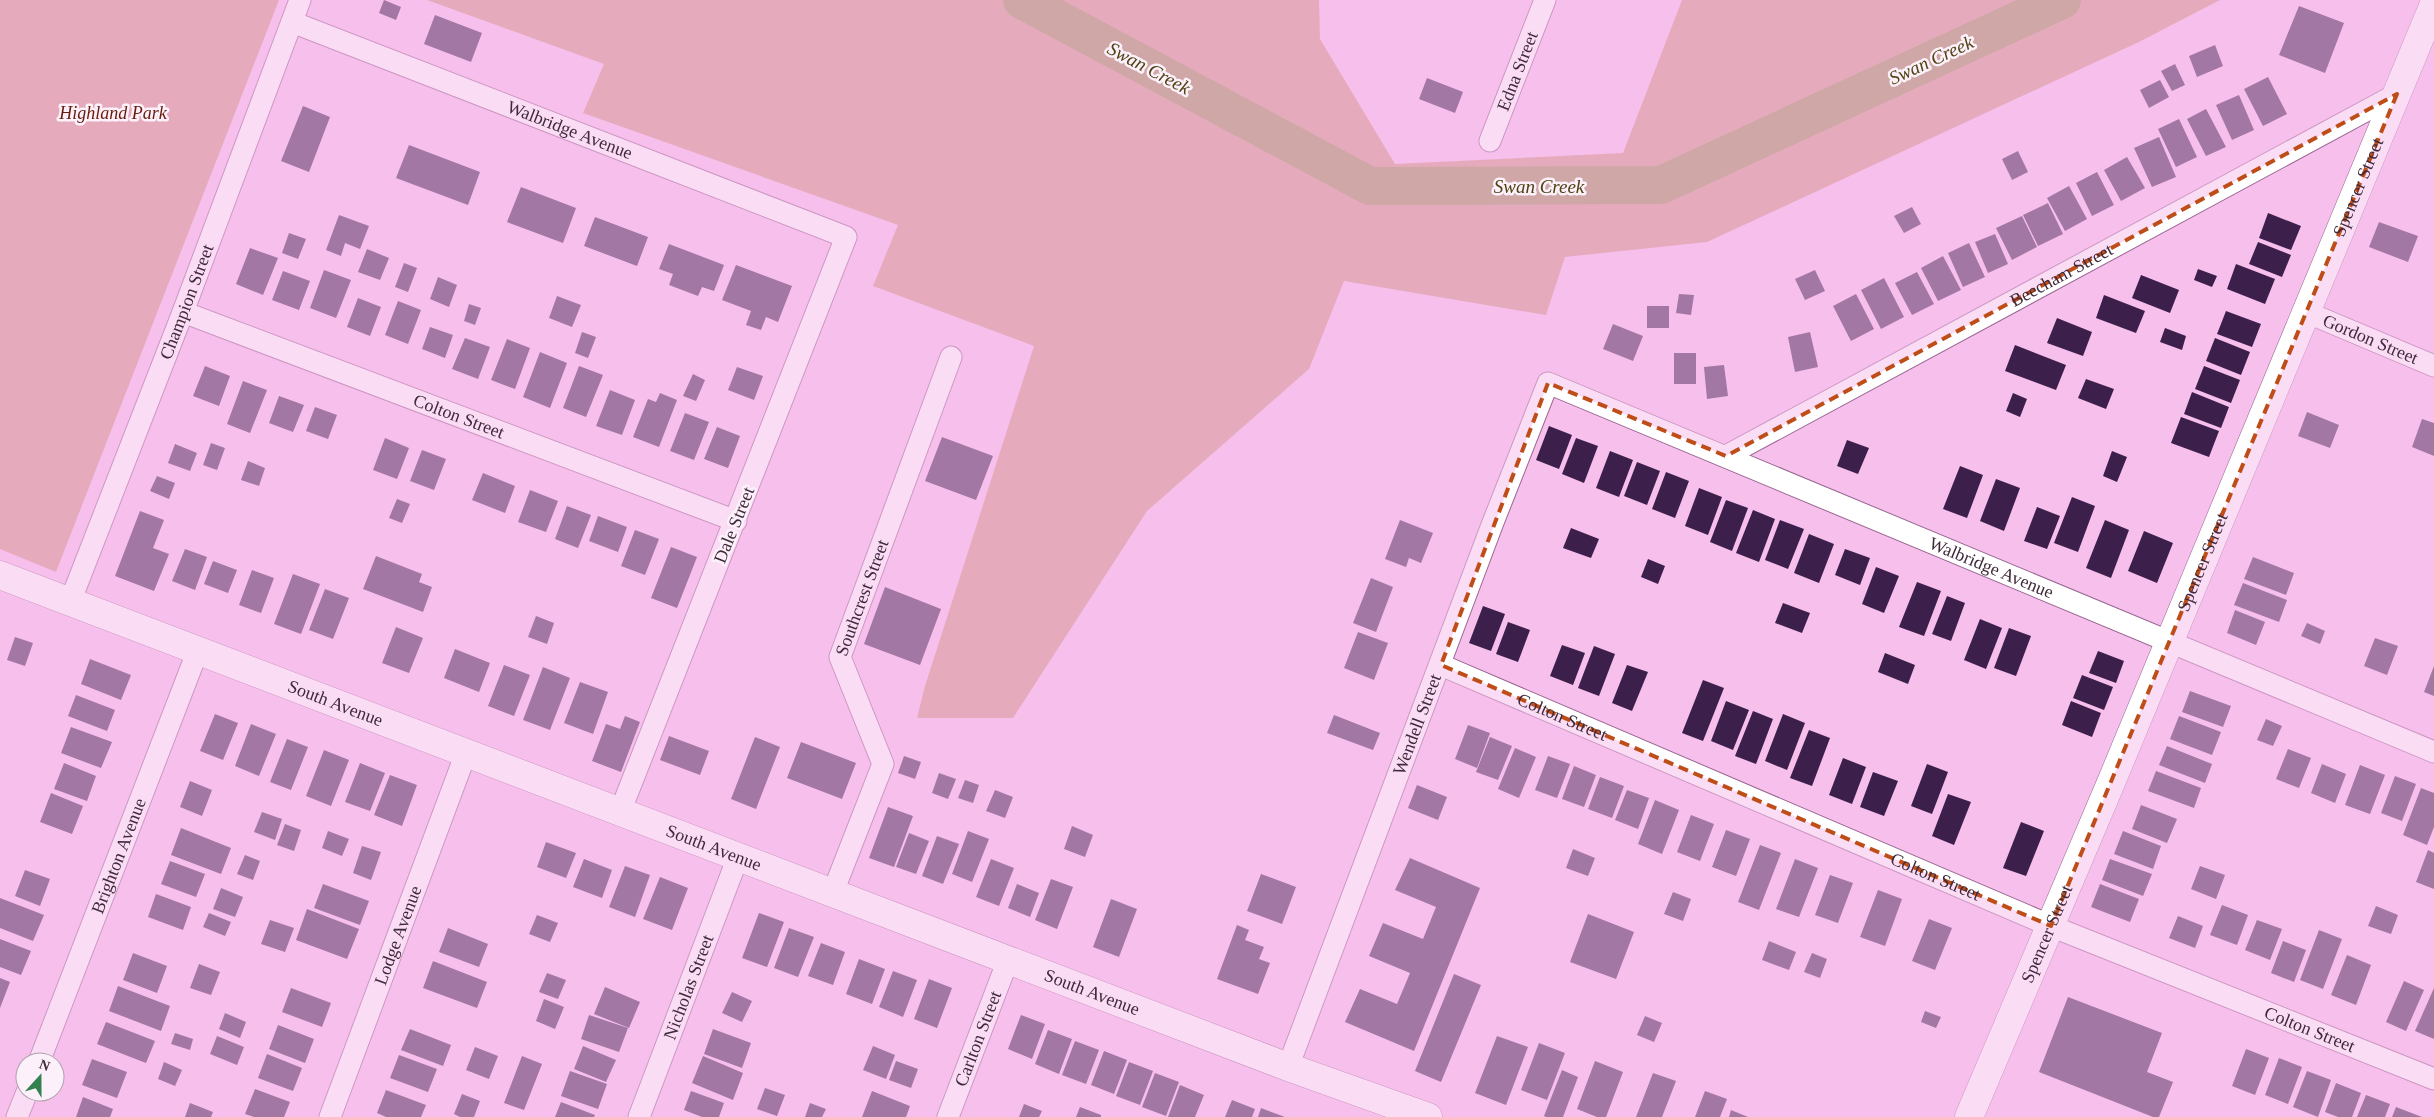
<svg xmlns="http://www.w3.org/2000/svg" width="2434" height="1117" font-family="Georgia,serif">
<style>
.green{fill:#ce9284}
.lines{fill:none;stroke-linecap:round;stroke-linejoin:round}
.river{stroke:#9c8b50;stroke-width:38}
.building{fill:#3d1f4c}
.street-casing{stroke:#996790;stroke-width:23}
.secondary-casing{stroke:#996790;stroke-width:29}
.street{stroke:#fff;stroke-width:21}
.secondary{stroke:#fff;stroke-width:28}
.marked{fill:none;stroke:#be4d18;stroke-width:4;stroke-dasharray:10 6;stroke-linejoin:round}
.labels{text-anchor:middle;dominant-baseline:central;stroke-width:5;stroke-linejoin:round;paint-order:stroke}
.street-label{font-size:18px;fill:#3f2a3b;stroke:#fcf1fa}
.park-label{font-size:18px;font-style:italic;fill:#671b0c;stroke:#fcf1fa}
.water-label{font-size:19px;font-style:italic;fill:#4f4112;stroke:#fcf1fa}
</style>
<rect width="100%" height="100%" fill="#f7bfec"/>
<path class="green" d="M0 0H279L56 572 0 549Z
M427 0H1319L1320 39 1395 164 1623 153 1682 0H2220L2139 42 1707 242 1565 257 1546 315 1344 281 1309 369 1147 511 1013 718H917L925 686 1034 346 873 286 898 225 583 113 604 64Z"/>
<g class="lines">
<path class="river" d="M1022 0 1370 186 1661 185 2062 0"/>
</g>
<path class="building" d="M384 0 401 7 396 20 379 13Z
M2299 6 2344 23 2325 73 2279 55Z
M435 15 482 33 471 62 424 44Z
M2215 45 2223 66 2197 77 2189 56Z
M2175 64 2185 85 2172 91 2161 71Z
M2268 77 2287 114 2263 126 2244 89Z
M1427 78 1463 92 1455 113 1419 99Z
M2160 80 2169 97 2149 108 2140 90Z
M2239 95 2254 130 2232 140 2216 105Z
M303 106 330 117 309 172 281 161Z
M2206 109 2226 147 2206 156 2187 119Z
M2179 119 2197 157 2176 167 2158 129Z
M2159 137 2176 177 2152 187 2134 148Z
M409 145 480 172 468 205 396 178Z
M2018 151 2028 172 2012 180 2002 159Z
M2127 157 2145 188 2121 201 2104 170Z
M2097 172 2114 205 2092 216 2076 183Z
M2069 186 2087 219 2065 231 2047 198Z
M521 187 576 208 563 243 507 222Z
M2048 203 2063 234 2038 246 2023 215Z
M1912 207 1921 224 1904 233 1894 216Z
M2268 213 2301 226 2291 250 2259 238Z
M339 215 369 226 360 249 345 243 341 256 326 250Z
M2022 216 2037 247 2012 260 1996 228Z
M595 217 648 237 637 266 584 246Z
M2379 222 2418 236 2408 262 2369 247Z
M289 233 306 239 298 259 282 253Z
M1995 234 2008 264 1988 273 1975 242Z
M2258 242 2291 255 2282 277 2249 264Z
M1969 243 1985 277 1963 287 1948 253Z
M669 244 724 265 714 291 702 287 698 296 669 285 673 274 659 269Z
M250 248 278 258 263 295 236 284Z
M367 249 389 258 380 280 358 272Z
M1943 256 1961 290 1938 301 1921 268Z
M404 263 417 268 408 292 395 287Z
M2236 264 2275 279 2265 304 2227 289Z
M736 265 792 286 778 322 766 317 761 330 746 325 751 311 722 300Z
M2198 269 2217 276 2212 287 2194 280Z
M324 270 351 280 336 318 310 308Z
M1815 270 1825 291 1805 300 1795 279Z
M283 271 310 281 299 310 272 300Z
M1917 272 1934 304 1912 315 1895 283Z
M2141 275 2179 290 2170 313 2132 298Z
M438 277 457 285 449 307 430 299Z
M1884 278 1904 317 1881 329 1861 290Z
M1679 294 1694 295 1691 315 1676 313Z
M1856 294 1874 329 1851 341 1833 306Z
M2104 295 2145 311 2136 333 2096 318Z
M557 296 581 305 572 327 549 318Z
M358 298 381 307 370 336 347 327Z
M398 301 421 310 408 344 385 335Z
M469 304 481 308 475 325 464 321Z
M1647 306H1669V328H1647Z
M2226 311 2261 324 2252 347 2217 334Z
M2057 318 2092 332 2083 356 2047 343Z
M1613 324 1643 336 1633 361 1603 349Z
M430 327 453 335 445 358 422 349Z
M2165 328 2186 336 2182 350 2160 342Z
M582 332 596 337 588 358 575 353Z
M1810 332 1818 367 1795 372 1788 337Z
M465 338 490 347 478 379 452 369Z
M2215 338 2250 352 2241 375 2206 361Z
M507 339 530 348 515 389 491 380Z
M2015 345 2066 365 2056 390 2005 371Z
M540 352 567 363 550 408 523 397Z
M1674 353H1696V384H1674Z
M1724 365 1728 396 1707 399 1704 367Z
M205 366 230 376 219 406 193 396Z
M579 366 603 375 586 417 563 408Z
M2204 366 2240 380 2231 403 2195 389Z
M737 367 763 376 754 400 728 390Z
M693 374 705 380 696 401 683 396Z
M2086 379 2114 389 2106 409 2078 398Z
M243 381 267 390 250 433 227 424Z
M610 390 635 400 622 435 596 426Z
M2192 392 2229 407 2221 428 2184 414Z
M660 393 677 400 659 447 633 437 648 399 656 402Z
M2013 393 2027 399 2020 417 2006 411Z
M279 396 304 405 293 432 269 423Z
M315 407 337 415 328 439 306 431Z
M2307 412 2339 425 2330 448 2298 436Z
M685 413 709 422 694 460 670 451Z
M2181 417 2219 431 2209 457 2171 443Z
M2422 419 2434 423V456L2412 447Z
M1549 426 1572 435 1559 469 1536 460Z
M717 427 740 436 728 468 704 459Z
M942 437 993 456 976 500 925 481Z
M385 438 409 448 397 479 373 470Z
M1576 438 1598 446 1584 483 1562 474Z
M1847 440 1869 448 1858 474 1837 466Z
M211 443 225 448 217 470 203 465Z
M175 444 197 453 190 471 168 463Z
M422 450 446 459 434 490 410 481Z
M1610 451 1633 460 1619 497 1596 488Z
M2112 451 2127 457 2117 482 2103 476Z
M248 461 265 468 259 486 241 480Z
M1637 462 1660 471 1647 505 1624 496Z
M1960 466 1983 475 1967 518 1943 509Z
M1666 472 1689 481 1675 518 1652 509Z
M483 473 515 486 505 513 472 500Z
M157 476 175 483 169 499 150 491Z
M1996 479 2020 488 2004 531 1980 521Z
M1699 488 1722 497 1708 535 1685 526Z
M530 490 558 501 546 532 518 522Z
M2072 497 2095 506 2078 552 2054 543Z
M397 499 410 504 402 523 389 518Z
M1726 500 1748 508 1732 551 1710 542Z
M567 506 591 515 578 548 555 539Z
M2037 507 2060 516 2047 549 2024 541Z
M1753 510 1775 519 1759 562 1736 553Z
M140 511 164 520 153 548 169 554 154 591 115 576Z
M598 516 627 527 618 552 589 541Z
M1400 520 1433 533 1421 563 1409 558 1406 567 1385 559Z
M1780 520 1804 529 1788 569 1765 560Z
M2105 520 2129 530 2111 578 2086 568Z
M1571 528 1599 539 1591 558 1563 548Z
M635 530 659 539 645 575 621 566Z
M2144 531 2173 543 2157 583 2128 571Z
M1809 534 1834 544 1819 583 1794 573Z
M671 547 697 557 677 608 651 598Z
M185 549 207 557 195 590 172 581Z
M1845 549 1870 558 1860 585 1835 575Z
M376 556 422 574 419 582 432 587 423 612 363 589Z
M2253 557 2294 573 2286 595 2244 579Z
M1648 559 1665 566 1658 584 1641 577Z
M213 561 237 570 228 593 204 584Z
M1876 567 1899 576 1884 613 1862 604Z
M252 570 274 578 261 613 239 605Z
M293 574 320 584 301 634 274 624Z
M1371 578 1393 587 1376 632 1353 623Z
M1917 582 1941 591 1924 636 1899 627Z
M2243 583 2287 600 2279 622 2234 605Z
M885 587 941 609 920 665 864 644Z
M325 589 349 598 333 639 309 630Z
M1947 596 1965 603 1951 641 1932 634Z
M1783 603 1810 613 1802 633 1775 623Z
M1483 606 1505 614 1491 651 1469 643Z
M2235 610 2265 622 2256 645 2227 633Z
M536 616 554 623 547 644 528 637Z
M1980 619 2002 628 1986 669 1964 660Z
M1508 622 1530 630 1518 662 1496 654Z
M2307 623 2325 631 2320 644 2301 636Z
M396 627 423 638 409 673 382 663Z
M2009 628 2031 636 2016 676 1994 668Z
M1358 632 1388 643 1374 680 1344 668Z
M15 637 33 643 25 666 7 660Z
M2375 638 2398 646 2387 675 2364 666Z
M1562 645 1585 653 1573 685 1550 676Z
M1594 646 1615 654 1599 696 1578 688Z
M455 649 490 663 479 692 444 678Z
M2098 651 2124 661 2116 683 2089 673Z
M1885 653 1915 665 1908 684 1878 672Z
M90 659 131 675 121 700 81 684Z
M504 665 530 675 514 716 488 706Z
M1627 665 1648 672 1632 711 1612 703Z
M2434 666V696L2424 692Z
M543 667 570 678 550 730 523 720Z
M2082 675 2113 687 2104 710 2073 698Z
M1703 680 1724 688 1703 741 1682 733Z
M580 682 608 692 593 734 564 723Z
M2190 691 2231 706 2223 727 2182 712Z
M76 695 115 710 107 731 68 716Z
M1726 701 1749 710 1733 750 1711 741Z
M2071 701 2101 713 2092 737 2062 725Z
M1753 711 1773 719 1756 764 1735 756Z
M215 714 238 723 223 760 200 751Z
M1783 714 1805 723 1787 770 1765 761Z
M1334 715 1380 733 1373 750 1327 733Z
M625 716 640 722 621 772 592 761 606 724 620 729Z
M2179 716 2221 732 2212 755 2170 739Z
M2266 719 2282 726 2273 746 2257 740Z
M251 724 276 734 259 776 235 766Z
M1468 725 1490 733 1477 768 1455 759Z
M71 727 112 742 101 768 61 753Z
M1809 730 1830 738 1812 786 1790 778Z
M669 736 709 751 700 775 660 760Z
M755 737 780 747 756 809 731 799Z
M1490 737 1512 746 1498 780 1476 772Z
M287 739 308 747 291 790 270 782Z
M801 742 856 763 842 799 787 778Z
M2167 746 2212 764 2205 783 2159 765Z
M1515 748 1536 757 1519 798 1498 789Z
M2288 749 2311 758 2299 788 2276 779Z
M324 750 349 760 331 806 306 796Z
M904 756 921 762 915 779 898 773Z
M1548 756 1570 764 1557 798 1535 790Z
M1843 758 1866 767 1852 804 1829 795Z
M64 763 96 776 87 801 54 789Z
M360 763 385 773 370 811 345 802Z
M1927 764 1948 772 1932 814 1911 806Z
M2322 764 2346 774 2335 803 2311 793Z
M2360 765 2385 775 2370 814 2345 805Z
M1574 766 1596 775 1584 807 1562 799Z
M2156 771 2201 788 2194 808 2148 791Z
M1873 772 1898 781 1884 816 1860 807Z
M939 773 956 779 948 799 932 793Z
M390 775 417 785 402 826 374 815Z
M2395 776 2416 784 2402 821 2381 813Z
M1600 777 1624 786 1612 818 1588 809Z
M965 780 979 785 973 803 958 798Z
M190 781 212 790 202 816 180 807Z
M1417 785 1447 797 1438 820 1408 808Z
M2421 788 2434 793V827L2427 845 2403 835Z
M995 790 1013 797 1005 818 986 811Z
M1627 790 1649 798 1638 829 1615 820Z
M51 793 83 806 72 834 40 822Z
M1948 794 1971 802 1954 845 1932 836Z
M1655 800 1679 810 1662 854 1638 844Z
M2141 805 2177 819 2167 843 2132 829Z
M888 807 913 816 894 867 869 858Z
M262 812 282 819 275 840 254 832Z
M1691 815 1714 824 1700 861 1677 852Z
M2021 822 2044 831 2026 876 2003 868Z
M285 824 301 830 294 851 277 845Z
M1072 826 1093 835 1085 857 1064 849Z
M181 828 231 848 221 874 171 855Z
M1726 830 1750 839 1736 876 1712 867Z
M328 831 349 839 342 856 322 848Z
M968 831 989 839 972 882 952 874Z
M2123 831 2161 846 2153 869 2114 854Z
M909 833 929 841 916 874 896 867Z
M937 836 959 844 943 884 922 876Z
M546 842 576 853 566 878 537 867Z
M1760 845 1781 853 1759 910 1738 902Z
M362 846 381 852 371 880 353 873Z
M1573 849 1595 858 1588 876 1566 868Z
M2428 850 2434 853V889L2416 882Z
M245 855 260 861 253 880 237 874Z
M1410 858 1480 888 1414 1051 1345 1022 1360 989 1397 1004 1410 973 1369 956 1383 923 1423 939 1436 907 1395 890Z
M584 859 612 870 602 898 573 887Z
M991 859 1014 868 999 906 976 897Z
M1795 859 1818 868 1799 917 1776 909Z
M2110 859 2152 874 2143 896 2102 880Z
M170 861 205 874 196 897 161 884Z
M625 866 650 875 635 917 609 907Z
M2200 866 2225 875 2216 899 2191 889Z
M25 870 50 879 40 906 15 896Z
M1261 874 1296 887 1282 924 1247 911Z
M1830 875 1853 883 1838 923 1815 915Z
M660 877 688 888 672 930 643 919Z
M1051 879 1073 887 1057 929 1035 920Z
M323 884 369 901 360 925 314 908Z
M1017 884 1039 893 1030 917 1008 908Z
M2100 884 2139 899 2130 922 2091 907Z
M221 888 243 897 235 917 213 909Z
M1878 890 1902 899 1885 946 1860 937Z
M1673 892 1691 899 1683 921 1664 914Z
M156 894 191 907 183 930 148 917Z
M0 898 44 915 33 941 0 928Z
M1111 899 1137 909 1119 957 1093 947Z
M2222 905 2248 915 2237 945 2210 935Z
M2376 906 2398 915 2391 934 2368 926Z
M307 909 359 929 347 959 296 940Z
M209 913 231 922 225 936 203 927Z
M759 913 784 922 767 967 742 958Z
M1588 914 1634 932 1616 979 1570 962Z
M537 915 558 923 550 942 529 934Z
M2178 916 2203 926 2195 948 2169 938Z
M1929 919 1952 928 1935 970 1912 961Z
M270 920 294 928 285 952 261 944Z
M2257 920 2282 929 2270 960 2245 950Z
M1237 925 1249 930 1245 940 1264 947 1259 959 1270 963 1258 994 1217 979Z
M448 928 488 944 479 967 439 952Z
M789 928 814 937 798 977 774 968Z
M2319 930 2342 939 2323 989 2300 980Z
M0 939 31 951 21 975 0 967Z
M1769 941 1796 952 1789 970 1762 960Z
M2283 941 2306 950 2294 982 2271 973Z
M821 943 845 952 833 985 808 976Z
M133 953 167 966 157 993 123 980Z
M1812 953 1827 959 1820 978 1804 972Z
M2347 955 2371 965 2356 1005 2331 995Z
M859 959 885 969 872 1004 846 994Z
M433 961 487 982 477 1008 423 988Z
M199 964 220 972 211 995 190 988Z
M893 971 917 980 903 1017 879 1007Z
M547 973 566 980 558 999 539 992Z
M1454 974 1481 985 1441 1082 1415 1071Z
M0 978 10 982 0 1008Z
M929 979 952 988 937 1028 914 1019Z
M2404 981 2424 990 2406 1031 2386 1022Z
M118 986 170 1006 161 1031 109 1011Z
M605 987 640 1002 629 1028 594 1014Z
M291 988 331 1003 322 1027 282 1012Z
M2434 988V1039L2415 1031Z
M732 992 752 1001 742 1022 722 1013Z
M2068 997 2162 1033 2147 1072 2173 1082 2159 1117H2153L2039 1072Z
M544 999 564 1007 555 1029 536 1021Z
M1925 1011 1941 1017 1936 1028 1921 1022Z
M225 1013 246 1022 240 1038 219 1029Z
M589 1015 628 1028 619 1052 581 1039Z
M1021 1015 1045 1024 1032 1059 1008 1049Z
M1645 1016 1662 1023 1654 1042 1637 1035Z
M106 1022 155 1041 146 1063 97 1044Z
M278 1025 314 1039 305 1063 269 1049Z
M410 1029 451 1045 443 1066 401 1050Z
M713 1029 751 1043 742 1068 704 1054Z
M1048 1030 1072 1039 1059 1074 1035 1064Z
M175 1033 193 1039 190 1050 171 1044Z
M217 1036 244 1047 237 1065 210 1054Z
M1497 1036 1528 1047 1506 1105 1475 1093Z
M1075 1041 1099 1050 1086 1084 1062 1075Z
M1539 1043 1565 1053 1547 1100 1521 1090Z
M583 1046 616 1060 606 1082 574 1069Z
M873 1046 895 1055 886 1079 863 1070Z
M475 1047 498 1056 489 1079 466 1070Z
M2246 1049 2269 1058 2255 1095 2232 1086Z
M1104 1051 1127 1060 1114 1094 1091 1085Z
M267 1054 302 1068 293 1091 258 1078Z
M399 1055 437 1069 428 1092 390 1078Z
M522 1056 542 1064 524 1110 504 1103Z
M703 1056 743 1073 733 1100 692 1083Z
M2279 1058 2302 1067 2288 1104 2265 1095Z
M92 1059 127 1072 117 1098 82 1085Z
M896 1061 918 1069 911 1088 889 1080Z
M1595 1061 1623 1072 1606 1117H1597L1577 1109Z
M164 1062 182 1070 175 1086 158 1079Z
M1129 1062 1153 1071 1140 1105 1116 1096Z
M1562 1070 1578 1077 1563 1117H1546L1544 1116Z
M570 1071 607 1084 598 1109 561 1096Z
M2307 1071 2331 1080 2318 1117 2293 1107Z
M1155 1073 1179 1082 1166 1116 1142 1107Z
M1653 1073 1676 1081 1662 1117H1636Z
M2336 1083 2361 1093 2352 1117H2338L2325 1112Z
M1180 1085 1204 1095 1195 1117H1168Z
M765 1088 785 1095 777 1116 757 1109Z
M255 1089 290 1102 284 1117H254L245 1114Z
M386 1090 426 1105 421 1117H386L377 1113Z
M691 1091 724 1103 719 1117H702L684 1110Z
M872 1091 910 1106 906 1117H862Z
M1705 1091 1727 1099 1720 1117H1695Z
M462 1094 480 1101 474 1117H460L454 1114Z
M2366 1095 2390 1104 2385 1117H2357Z
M83 1097 113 1109 110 1117H76Z
M1232 1100 1255 1109 1252 1117H1225Z
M561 1102 595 1115 594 1117H555Z
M190 1103 213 1112 211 1117H185Z
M810 1103 826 1109 822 1117H805Z
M1024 1104 1042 1111 1039 1117H1019Z
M1080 1107 1101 1115V1117H1076Z
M2396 1107 2422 1117H2392Z
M1261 1108 1285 1117H1258Z
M1731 1110 1748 1117H1729Z"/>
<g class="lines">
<g class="street-casing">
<g id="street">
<path id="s1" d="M292 22 846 237 620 812"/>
<path id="s2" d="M1490 141 1545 0"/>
<path id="s3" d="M183 312 736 521"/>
<path id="s4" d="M2306 312 2434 366"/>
<path id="s5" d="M1726 456 2397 94"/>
<path id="s6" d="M70 602 183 312 300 0"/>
<path id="s7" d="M1441 665 2051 926 2434 1079"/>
<path id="s8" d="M833 892 883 764 840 657 951 357"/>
<path id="s9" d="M39 1062 198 650"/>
<path id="s10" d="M1288 1067 1492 525 1548 383 2434 752"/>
<path d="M17 1117 27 1092"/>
<path id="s11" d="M330 1117 466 753"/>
<path id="s12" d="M639 1117 738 857"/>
<path id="s13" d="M948 1117 1008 960"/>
</g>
</g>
<g class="secondary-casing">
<g id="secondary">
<path id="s14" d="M0 575 1288 1067 1428 1117"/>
<path id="s15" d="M1969 1117 2110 785 2434 4"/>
</g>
</g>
<use href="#street" class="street"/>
<use href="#secondary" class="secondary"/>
</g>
<path d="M0 0H2434V1117H0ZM2397 94 2051 926 1441 665 1548 383 1726 456Z" fill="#f7bfec" fill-opacity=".55" fill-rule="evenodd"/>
<path class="marked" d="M2397 94 2051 926 1441 665 1548 383 1726 456Z"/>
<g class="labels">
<g class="street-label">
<text stroke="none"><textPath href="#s2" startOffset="75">Edna Street</textPath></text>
<text stroke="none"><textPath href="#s1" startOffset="298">Walbridge Avenue</textPath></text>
<text stroke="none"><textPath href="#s15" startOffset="1008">Spencer Street</textPath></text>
<text stroke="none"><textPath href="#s5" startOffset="381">Beecham Street</textPath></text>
<text stroke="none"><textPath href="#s6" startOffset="322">Champion Street</textPath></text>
<text stroke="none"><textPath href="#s4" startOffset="70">Gordon Street</textPath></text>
<text stroke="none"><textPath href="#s3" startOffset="295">Colton Street</textPath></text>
<text transform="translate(734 525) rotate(-68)">Dale Street</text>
<text stroke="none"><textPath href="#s15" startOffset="602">Spencer Street</textPath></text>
<text stroke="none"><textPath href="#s10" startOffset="1212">Walbridge Avenue</textPath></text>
<text stroke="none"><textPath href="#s8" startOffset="316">Southcrest Street</textPath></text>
<text stroke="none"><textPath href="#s14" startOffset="359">South Avenue</textPath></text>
<text stroke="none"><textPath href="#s7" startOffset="132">Colton Street</textPath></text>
<text stroke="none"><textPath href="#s10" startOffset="366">Wendell Street</textPath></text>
<text stroke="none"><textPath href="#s14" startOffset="764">South Avenue</textPath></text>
<text stroke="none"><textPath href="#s9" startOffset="221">Brighton Avenue</textPath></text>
<text stroke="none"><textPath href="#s7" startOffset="538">Colton Street</textPath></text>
<text stroke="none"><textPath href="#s11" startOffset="194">Lodge Avenue</textPath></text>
<text stroke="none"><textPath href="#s15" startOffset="199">Spencer Street</textPath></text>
<text stroke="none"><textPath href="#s12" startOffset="139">Nicholas Street</textPath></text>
<text stroke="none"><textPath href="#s14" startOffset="1169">South Avenue</textPath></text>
<text stroke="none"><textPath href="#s7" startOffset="942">Colton Street</textPath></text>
<text stroke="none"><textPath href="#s13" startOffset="84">Carlton Street</textPath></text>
</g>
<g class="park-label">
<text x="113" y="113">Highland Park</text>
</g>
<g class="water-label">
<text transform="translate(1931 60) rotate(-25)">Swan Creek</text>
<text transform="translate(1149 68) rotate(28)">Swan Creek</text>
<text x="1539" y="186">Swan Creek</text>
</g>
</g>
<g transform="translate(40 1077) rotate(21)"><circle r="24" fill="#fcf1fa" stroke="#b0a1ae"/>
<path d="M0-4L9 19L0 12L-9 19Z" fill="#338050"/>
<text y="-8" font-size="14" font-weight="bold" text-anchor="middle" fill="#3f2a3b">N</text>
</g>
</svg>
